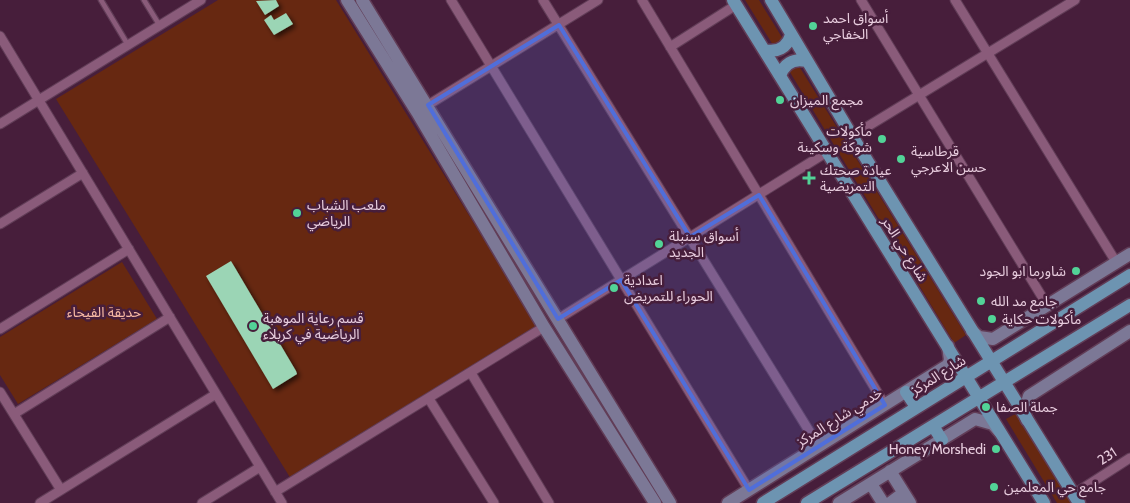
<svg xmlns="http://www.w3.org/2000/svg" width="1130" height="503" font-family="Cabin,'Noto Sans Arabic',sans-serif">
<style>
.green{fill:#672811}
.building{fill:#9bd5b5;filter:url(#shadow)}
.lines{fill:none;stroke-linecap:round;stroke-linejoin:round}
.lane-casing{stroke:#613d57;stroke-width:7}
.street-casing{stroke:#613d57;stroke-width:11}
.secondary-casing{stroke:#613d57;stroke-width:15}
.primary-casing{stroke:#613d57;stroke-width:15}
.lane{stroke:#8a5b7a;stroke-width:4.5}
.street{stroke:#8a5b7a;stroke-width:9}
.secondary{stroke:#7c7896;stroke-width:12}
.primary{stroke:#6d94b1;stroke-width:12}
.marked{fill:#506eda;fill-opacity:0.2;stroke:#506eda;stroke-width:4;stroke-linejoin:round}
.poi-dot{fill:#52d397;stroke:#471e3b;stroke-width:2}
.labels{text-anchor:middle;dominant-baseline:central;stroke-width:5;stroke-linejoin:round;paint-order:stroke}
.poi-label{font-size:14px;fill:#e8cdde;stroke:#471e3b;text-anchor:start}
.street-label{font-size:14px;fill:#e8cdde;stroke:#471e3b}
.park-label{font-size:14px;fill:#f9bba5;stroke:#471e3b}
</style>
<defs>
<filter id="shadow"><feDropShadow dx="3" dy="3" stdDeviation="2.5" flood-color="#0009"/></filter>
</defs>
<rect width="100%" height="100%" fill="#471e3b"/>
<path class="green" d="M218 0H336L538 327 291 479 56 99Z
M745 0H759L783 39 773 45Z
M797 63 966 335 954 343 788 69Z
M122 262 157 319 18 404 0 375V337Z
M1017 413 1071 503H1057L1006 419Z"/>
<path class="building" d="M276 0 279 6 265 15 256 1Z
M286 13 293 24 274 35 264 20 271 15 274 20Z
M231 261 296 371 297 374 273 389 206 276Z"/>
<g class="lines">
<g class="lane-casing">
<path id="lane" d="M101 0 128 45
M144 0 160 26"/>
</g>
<g class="street-casing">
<path id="street" d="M451 0 749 490
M543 0 819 447
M642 0 885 405
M861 0 1047 305
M955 0 1116 262
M0 36 282 503
M670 47 736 5
M428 105 598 0
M0 124 201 0
M852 136 1075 0
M0 224 83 173
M558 319 827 152
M0 329 129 249
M471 373 549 503
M0 392 61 490
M429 399 494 503
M14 414 170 317
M275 492 544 327
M1074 494 1130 458
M40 503 216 394
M202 503 260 467"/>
</g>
<g class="secondary-casing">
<path id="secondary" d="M347 0 417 112 544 327 655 503
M362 0 670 503
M972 331 979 337 993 339 1130 254
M1027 420 1024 412 1029 396 1130 331
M890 471 910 503
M871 484 883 503
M728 503 948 365 950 360 948 346
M839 503 975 419 993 424 999 431
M890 503 898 497 909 502"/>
</g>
<g class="primary-casing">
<path id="primary" d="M733 0 1044 503
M771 0 852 136 1079 503
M764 50C777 53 787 48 791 35
M780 76C784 64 793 58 806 61
M906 392 916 407
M933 426 942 440
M763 503 1130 275
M807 503 1130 305"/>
</g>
<use href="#lane" class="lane"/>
<use href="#street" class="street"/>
<use href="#secondary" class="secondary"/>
<use href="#primary" class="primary"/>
</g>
<path class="marked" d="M559 25 690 237 759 195 885 405 749 490 621 280 558 319 428 105Z"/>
<g class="poi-dot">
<circle cx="813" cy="26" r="5"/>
<circle cx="780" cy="100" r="5"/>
<circle cx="882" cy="139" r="5"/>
<circle cx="901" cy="159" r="5"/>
<path d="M806.5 170.5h5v5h5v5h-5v5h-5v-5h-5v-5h5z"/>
<circle cx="297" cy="213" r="5"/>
<circle cx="659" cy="244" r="5"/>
<circle cx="1076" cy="271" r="5"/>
<circle cx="614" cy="288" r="5"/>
<circle cx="981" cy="301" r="5"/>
<circle cx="992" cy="319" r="5"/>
<circle cx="253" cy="326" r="5"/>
<circle cx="986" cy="407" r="5"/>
<circle cx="996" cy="449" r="5"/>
<circle cx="994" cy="487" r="5"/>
</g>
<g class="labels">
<g class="poi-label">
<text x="823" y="18">أسواق احمد<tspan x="823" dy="16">الخفاجي</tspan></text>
<text x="790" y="100">مجمع الميزان</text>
<text x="872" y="131" text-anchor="end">مأكولات<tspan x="872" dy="16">شوكة وسكينة</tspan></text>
<text x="911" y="151">قرطاسية<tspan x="911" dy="16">حسن الاعرجي</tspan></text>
<text x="820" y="170">عيادة صحتك<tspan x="820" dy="16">التمريضية</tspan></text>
<text x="307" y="205">ملعب الشباب<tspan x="307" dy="16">الرياضي</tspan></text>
<text x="669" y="236">أسواق سنبلة<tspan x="669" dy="16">الجديد</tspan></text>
<text x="1066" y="271" text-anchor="end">شاورما ابو الجود</text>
<text x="624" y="280">اعدادية<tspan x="624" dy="16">الحوراء للتمريض</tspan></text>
<text x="991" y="301">جامع مد الله</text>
<text x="263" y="318">قسم رعاية الموهبة<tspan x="263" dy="16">الرياضية في كربلاء</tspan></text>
<text x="1002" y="319">مأكولات حكاية</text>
<text x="996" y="407">جملة الصفا</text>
<text x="986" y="449" text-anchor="end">Honey Morshedi</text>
<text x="1004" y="487">جامع حي المعلمين</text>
</g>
<g class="street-label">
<text transform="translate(905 249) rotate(58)">شارع حي الحر</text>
<text transform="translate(938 375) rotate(-32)">شارع المركز</text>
<text transform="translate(839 417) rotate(-32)">خدمي شارع المركز</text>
<text transform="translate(1107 456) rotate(-33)">231</text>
</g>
<g class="park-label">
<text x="104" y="312">حديقة الفيحاء</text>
</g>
</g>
</svg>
